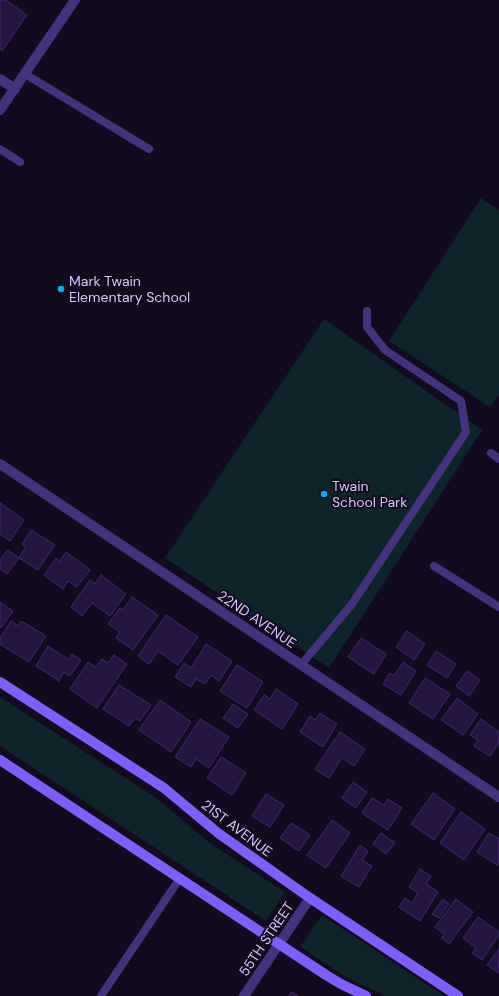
<svg xmlns="http://www.w3.org/2000/svg" width="499" height="996" font-family="'DM Sans',sans-serif">
<style>
.green{fill:#0d2428}
.building{fill:#25163f;stroke:#41276c}
.lines{fill:none;stroke-linecap:round;stroke-linejoin:round}
.lane{stroke:#43337f;stroke-width:8}
.street{stroke:#43337f;stroke-width:10}
.secondary{stroke:#7e5eff;stroke-width:10}
.poi-dot{fill:#00b0f2;stroke:#110b1d;stroke-width:1.5}
.labels{text-anchor:middle;dominant-baseline:central;stroke-width:4;stroke-linejoin:round;paint-order:stroke}
.poi-label{font-size:14px;fill:#d7c7ff;stroke:#110b1d;text-anchor:start}
.street-label{font-size:14px;fill:#d7c7ff;stroke:#110b1d}
</style>
<rect width="100%" height="100%" fill="#110b1d"/>
<path class="green" d="M481 198 499 210V395L490 407 389 341Z
M324 319 482 430 329 668 165 558Z
M0 697 155 797 211 844 285 892 266 921 0 746Z
M322 915 444 996H384L376 991 347 978 300 947Z"/>
<path class="building" d="M0 0H6L27 15 2 51 0 49Z
M0 503 24 520 10 541 0 534Z
M31 530 55 545 38 570 19 558 26 546 22 544Z
M8 550 19 558 7 574 0 569V560Z
M66 552 90 570 77 587 68 581 63 589 44 575 56 558 60 561Z
M101 575 126 594 110 616 92 603 82 616 71 607 90 580 95 584Z
M132 597 158 615 133 650 116 638 120 632 108 624 120 608 123 610Z
M0 602 13 611 1 628 0 627Z
M166 615 198 637 178 665 158 651 149 664 138 656Z
M11 621 18 626 21 621 46 636 29 662 0 644V638Z
M407 631 425 644 414 660 396 647Z
M361 638 386 654 374 674 348 657Z
M206 644 232 661 219 681 211 675 205 684 196 679 191 687 175 677 184 663 191 668Z
M48 646 69 660 72 654 81 660 70 676 64 672 59 681 36 666Z
M436 651 456 664 447 678 427 665Z
M114 655 127 664 97 708 70 689 88 662 96 667 102 659 108 663Z
M403 662 416 671 401 695 383 684 390 673 394 676Z
M237 665 263 682 247 708 220 691Z
M467 671 480 680 469 696 456 686Z
M425 678 450 694 433 719 409 703Z
M119 685 151 705 140 721 135 718 129 726 103 709Z
M276 689 298 704 282 729 254 710 264 695 270 699Z
M457 698 478 714 463 735 441 720Z
M160 700 191 722 171 752 139 730Z
M233 704 248 714 238 728 223 718Z
M320 713 337 724 323 747 300 732 310 716 315 720Z
M200 719 229 737 209 768 196 759 191 767 175 757Z
M481 719 499 732V743L490 756 474 746 478 740 470 735Z
M340 732 365 749 354 766 342 758 329 778 315 769Z
M221 757 246 773 232 795 207 778Z
M353 782 367 792 356 808 342 798Z
M433 793 455 809 434 840 411 824Z
M266 794 284 805 270 827 252 816Z
M372 798 384 805 388 799 402 808 388 830 362 813Z
M461 812 485 829 464 860 440 843Z
M332 820 350 833 326 868 307 855Z
M291 823 310 835 299 851 280 838Z
M381 833 395 843 386 854 373 844Z
M489 833 499 839V862L497 865 477 852Z
M360 845 368 851 362 860 372 866 359 887 341 876Z
M420 869 431 876 426 884 438 892 420 921 399 907 405 898 412 903 418 893 409 887Z
M443 899 449 904 439 918 432 914Z
M456 899 473 912 449 944 442 938 444 934 435 927Z
M478 917 499 932V935L482 960 472 953 476 948 463 938Z
M499 949V973L487 965Z
M292 992 298 996H289Z"/>
<g class="lines">
<path class="lane" d="M25 74 149 149
M0 149 20 162
M491 453 499 459
M434 566 499 607
M301 665 352 604 466 432 461 401 385 350 367 327V311
M101 996 180 878"/>
<path class="street" d="M0 79 15 89
M0 110 75 0
M0 464 499 797
M244 996 310 898"/>
<path class="secondary" d="M0 682 164 788 218 833 310 898 458 996
M0 760 326 975 341 984 366 996"/>
</g>
<g class="poi-dot">
<circle cx="61" cy="289" r="4"/>
<circle cx="324" cy="494" r="4"/>
</g>
<g class="labels">
<g class="poi-label">
<text x="69" y="281">Mark Twain<tspan x="69" dy="16">Elementary School</tspan></text>
<text x="332" y="486">Twain<tspan x="332" dy="16">School Park</tspan></text>
</g>
<g class="street-label">
<text transform="translate(257 619) rotate(34)">22ND AVENUE</text>
<text transform="translate(237 828) rotate(37)">21ST AVENUE</text>
<text transform="translate(266 939) rotate(-56)">55TH STREET</text>
</g>
</g>
</svg>
